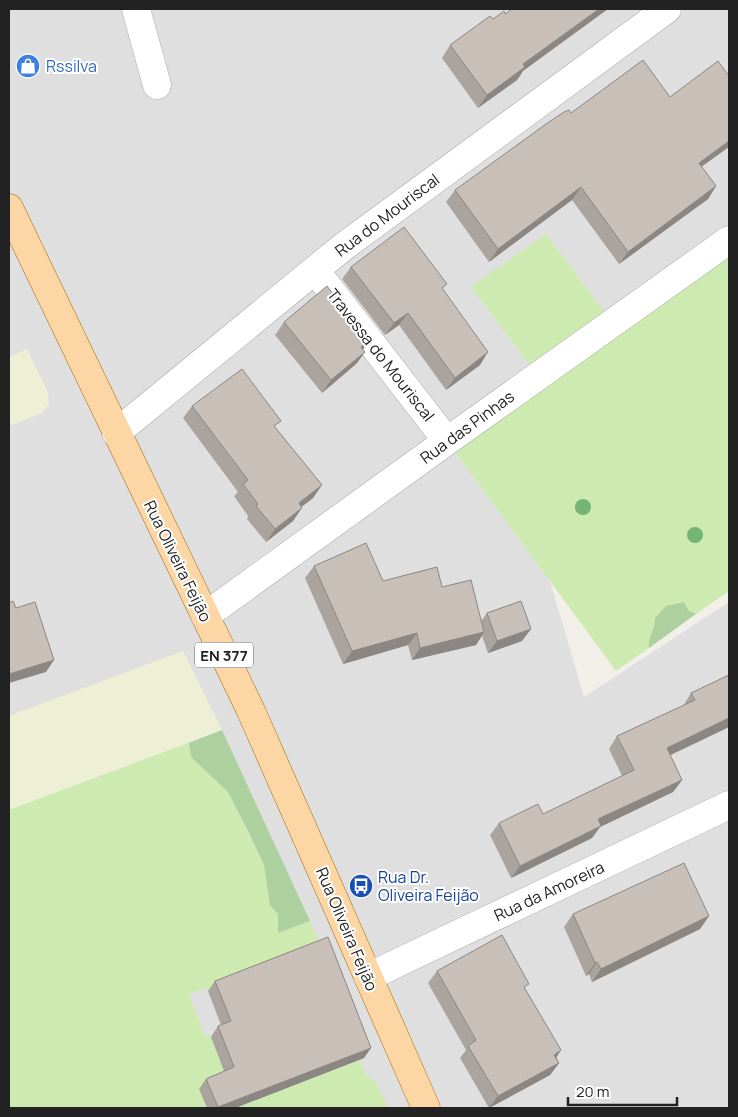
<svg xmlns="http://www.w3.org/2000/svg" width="738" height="1117" font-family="Manrope,sans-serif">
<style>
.residential{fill:#e0dfdf}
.farmland{fill:#eef0d5}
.grass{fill:#cdebb0}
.forest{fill:#add19e}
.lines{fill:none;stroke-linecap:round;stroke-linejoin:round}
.minor-casing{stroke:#a9a9a9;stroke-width:29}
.primary-casing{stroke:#a06b00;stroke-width:29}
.minor{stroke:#fff;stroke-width:28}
.primary{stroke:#fcd6a4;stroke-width:28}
.tree{fill:#74b475}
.wall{fill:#aba49e}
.shaded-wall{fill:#8b8681}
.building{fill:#c7bfb8;stroke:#8b8681}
.labels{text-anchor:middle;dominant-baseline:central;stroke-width:4;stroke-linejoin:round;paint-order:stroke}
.shield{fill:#fff;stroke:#646464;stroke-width:1}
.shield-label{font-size:15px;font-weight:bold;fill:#222}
.shop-label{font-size:16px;fill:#366cbe;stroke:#fff;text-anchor:start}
.street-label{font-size:16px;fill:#222;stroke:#fff}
.transit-label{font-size:16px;fill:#164399;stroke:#fff;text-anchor:start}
</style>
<rect width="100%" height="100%" fill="#f2efe9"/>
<path class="residential" d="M9 9H729V267L504 424 584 697 729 602V1108H9Z"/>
<path class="farmland" d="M27 349 48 392 49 404 42 413 9 426V357Z
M183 651 222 730 9 810V716Z"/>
<path class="grass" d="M546 234 606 314 531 367 471 287Z
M729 252V591L696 614 688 610 655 618C655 629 648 636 649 648L616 671 455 452Z
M189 743 191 757 228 792 264 866 270 905 278 914 277 925 279 933 310 921 321 947 208 991 206 988 189 994 205 1036 210 1035 213 1041 267 1086 271 1094 360 1060 365 1074 376 1082 388 1108H9V810Z"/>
<path class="forest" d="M684 602 688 610 696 614 649 648C648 636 655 629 655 618L666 606Z
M222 730 310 921 278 933V914L270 905 264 865 247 829 228 792 191 757 189 743Z"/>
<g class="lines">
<g class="minor-casing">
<path id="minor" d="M136 9 157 85
M315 270 447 441
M116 433 343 247 667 9
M205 616 447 441 729 240
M368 977 729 805"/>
</g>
<g class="primary-casing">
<path id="primary" d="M9 208 251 711 426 1108"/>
</g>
<use href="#minor" class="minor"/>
<use href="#primary" class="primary"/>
</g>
<g class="tree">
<circle cx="583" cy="507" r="8"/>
<circle cx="695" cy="535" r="8"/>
</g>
<path class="wall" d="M450 45 523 71 517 80 478 108 442 58Z
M571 113 702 167 716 186 708 199 619 264 572 200 489 262 446 202 455 190Z
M351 267 443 289 480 365 446 390 399 325 385 335 342 279Z
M284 322 363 350 365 352 356 364 322 393 275 335Z
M192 406 276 428 313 498 301 507 293 521 266 542 247 519 248 516 234 496 238 492 183 418Z
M314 566 383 581 442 587 481 621 487 613 522 641 488 653 482 636 476 645 412 660 408 645 343 664 305 578Z
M729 675V727L670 755 682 780 673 792 600 827 592 838 511 878 490 835 499 823 543 814 622 776 609 749 617 736 683 706 691 693Z
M573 914 709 916 700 929 592 982 589 974 586 976 564 927Z
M437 971 525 989 559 1063 550 1075 489 1108 460 1058 466 1050 428 983Z
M215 981 364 1058 235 1108H207L199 1089 206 1079 224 1071 211 1037 218 1026 221 1025 208 991Z"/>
<path class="shaded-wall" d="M599 9H608L523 71 517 80 478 108 487 95 523 64Z
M729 141V147L690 175 699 163Z
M716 186 708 199 619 264 628 252Z
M581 187 572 200 489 262 498 249Z
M408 313 399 325 385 335 394 323Z
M369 341 360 354 361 347Z
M365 352 356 364 322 393 331 380Z
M488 352 480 365 446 390 455 378Z
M322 485 313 498 290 516 299 503Z
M302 508 293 521 266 542 275 529Z
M531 629 522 641 488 653 497 641Z
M484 632 476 645 412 660 420 648Z
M417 633 408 645 343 664 352 651Z
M54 660 46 672 9 683V674Z
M729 718V727L658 761 667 748Z
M682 780 673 792 600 827 592 838 511 878 520 866 598 819Z
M709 916 700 929 592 982 601 969Z
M597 962 589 974 586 976 595 963Z
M371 1048 364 1058 235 1108H218V1107Z
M561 1050 553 1063 554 1055Z
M559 1063 550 1075 489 1108 498 1096Z"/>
<path class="building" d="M512 9H599L523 64 525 67 487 95 450 45 490 16 493 19 504 11 505 14Z
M643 60 670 97 718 61 729 76V141L699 163 716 186 628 252 581 187 498 249 455 190 546 124 564 112 569 110 571 113Z
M404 227 447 284 442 288 488 352 455 378 408 313 394 323 351 267Z
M327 286 369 341 361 347 365 352 331 380 284 322Z
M242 369 281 421 274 426 322 485 299 503 302 508 275 529 256 506 258 504 243 484 248 480 192 406Z
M366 543 383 581 437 567 442 587 471 580 484 632 420 648 417 633 352 651 314 566Z
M13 601 16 608 35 602 54 660 9 674V603Z
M521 601 531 629 497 641 487 613Z
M729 675V718L667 748 682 780 598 819 601 826 520 866 499 823 538 804 543 814 634 770 617 736 695 700 691 693Z
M684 863 709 916 601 969 597 962 595 963 573 914Z
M502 935 529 984 524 987 561 1050 554 1055 559 1063 498 1096 468 1046 476 1040 437 971Z
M328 937 371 1048 218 1107 206 1079 234 1067 218 1026 231 1021 215 981Z"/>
<defs>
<g id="shop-disc" transform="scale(1.25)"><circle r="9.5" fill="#3f7fe0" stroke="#fff"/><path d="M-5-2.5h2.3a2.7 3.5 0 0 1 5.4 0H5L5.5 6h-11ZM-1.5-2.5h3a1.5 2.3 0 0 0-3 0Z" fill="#fff"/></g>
<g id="bus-disc" transform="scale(1.25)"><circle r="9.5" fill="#1a4fb4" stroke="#fff"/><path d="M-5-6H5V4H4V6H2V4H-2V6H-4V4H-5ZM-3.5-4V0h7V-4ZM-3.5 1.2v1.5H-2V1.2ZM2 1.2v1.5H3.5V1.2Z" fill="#fff"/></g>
</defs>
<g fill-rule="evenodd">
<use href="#shop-disc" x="28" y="66"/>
<use href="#bus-disc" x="361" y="886"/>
</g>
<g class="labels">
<rect class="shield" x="195" y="642.5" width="58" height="25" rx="4"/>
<g class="shield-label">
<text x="224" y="655">EN 377</text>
</g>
<g class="shop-label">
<text x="46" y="66">Rssilva</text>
</g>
<g class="street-label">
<text transform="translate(387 215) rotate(-37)">Rua do Mouriscal</text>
<text transform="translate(381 355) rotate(52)">Travessa do Mouriscal</text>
<text transform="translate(467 427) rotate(-36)">Rua das Pinhas</text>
<text transform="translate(178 561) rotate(64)">Rua Oliveira Feijão</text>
<text transform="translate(549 891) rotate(-25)">Rua da Amoreira</text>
<text transform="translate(347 929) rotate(67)">Rua Oliveira Feijão</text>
</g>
<g class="transit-label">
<text x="378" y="877">Rua Dr.<tspan x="378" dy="18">Oliveira Feijão</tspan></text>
</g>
</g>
<rect width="738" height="1117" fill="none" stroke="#222222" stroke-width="20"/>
<path d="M568 1097v8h109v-8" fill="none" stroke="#222222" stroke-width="2.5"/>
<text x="576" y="1097" font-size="15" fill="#222222" stroke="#ffffff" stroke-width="4" paint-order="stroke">20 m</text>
</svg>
